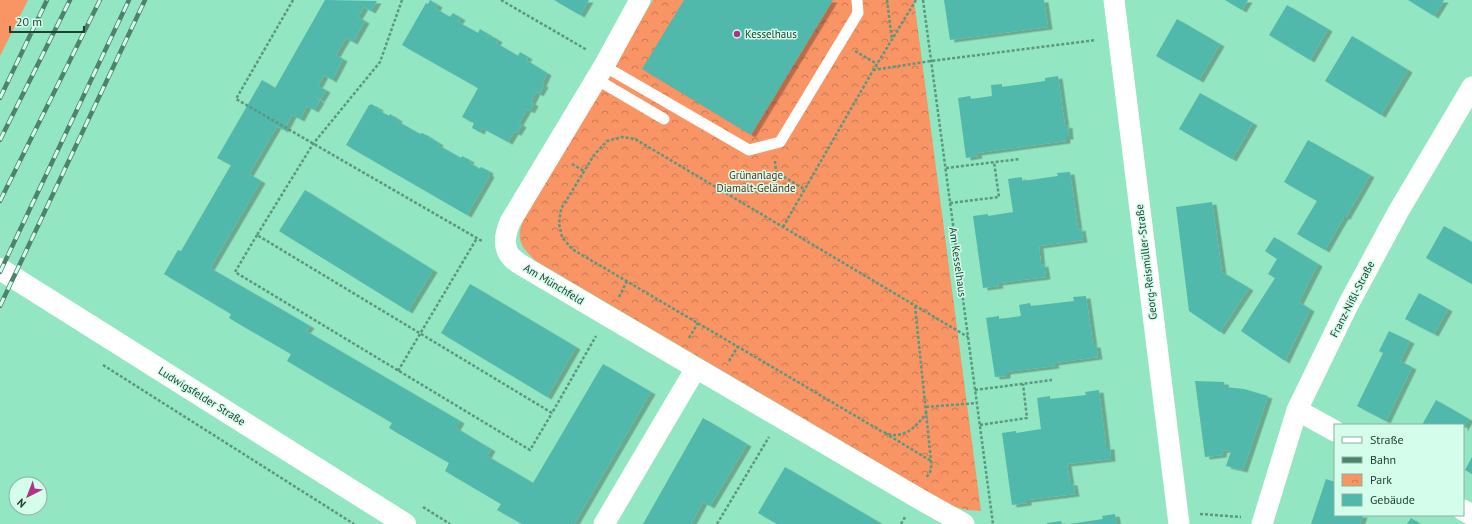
<svg xmlns="http://www.w3.org/2000/svg" width="1472" height="524" font-family="'PT Sans',sans-serif">
<style>
.grass{fill:#f99465}
.park{fill:url(#park-crowns)}
.building{fill:#51b8ac;filter:url(#shadow)}
.lines{fill:none;stroke-linecap:round;stroke-linejoin:round}
.path{stroke:#5b987e;stroke-width:2.5;stroke-dasharray:3 2;stroke-linecap:butt}
.service{stroke:#fff;stroke-width:11}
.minor{stroke:#fff;stroke-width:21}
.tertiary{stroke:#fff;stroke-width:22}
.rail-casing{stroke:#4c836c;stroke-width:4.5}
.rail{stroke:#d5fdeb;stroke-width:3;stroke-dasharray:9;stroke-linecap:butt}
.poi-dot{fill:#b03384;stroke:#d5fdeb;stroke-width:1.5}
.labels{text-anchor:middle;dominant-baseline:central;stroke-width:3;stroke-linejoin:round;paint-order:stroke}
.poi-label{font-size:11px;fill:#1e4133;stroke:#d5fdeb;text-anchor:start}
.park-label{font-size:11px;fill:#5c301a;stroke:#d5fdeb}
.street-label{font-size:11px;fill:#1e4133;stroke:#d5fdeb}
</style>
<defs>
<pattern id="park-crowns" width="20" height="18" patternUnits="userSpaceOnUse"><rect width="20" height="18" fill="#f99465"/><path d="M2 6a3 3 0 1 1 6 0M12 15a3 3 0 1 1 6 0" fill="none" stroke="#c97a54"/></pattern>
<filter id="shadow"><feDropShadow dx="4.5" dy="2.5" stdDeviation="0" flood-color="#0004"/></filter>
</defs>
<rect width="100%" height="100%" fill="#92e6c2"/>
<path class="grass" d="M0 0H28L0 56Z"/>
<path class="park" d="M653 0H914L981 511 967 510 952 506 536 261C522 248 515 240 523 221Z"/>
<path class="building" d="M325 0 377 1 371 11 364 7 358 17 365 21 353 42 346 38 341 46 336 55 343 59 332 80 324 75 318 86 326 90 320 100 313 95 320 101 314 110 307 106 300 119 292 115 284 130 277 126 249 174 261 181 210 268 310 326 306 331 460 421 456 428 491 449 487 456 533 483 603 364 651 392 574 524H522L497 510 501 504 445 471 449 463 389 428 392 423 287 361 291 354 229 318 231 314 164 274 178 250 181 251 231 165 217 158 262 80 275 88Z
M430 0 438 5 436 9 450 17 453 13 461 18 458 22 478 33 480 29 488 34 486 38 487 39 490 35 498 40 496 43 518 56 520 52 528 57 526 60 547 73 542 84 544 85 539 94 536 92 531 102 534 104 530 111 527 109 519 123 522 125 517 133 514 132 508 142 482 128 480 132 472 128 474 123 462 117 478 88 402 45 426 3 428 4Z
M554 0H589L580 15Z
M684 0H833L751 135 642 69Z
M944 0H1044L1048 27 950 40Z
M1225 0H1248L1242 10Z
M1408 0H1444L1434 16Z
M1287 5 1328 29 1310 60 1269 35Z
M1177 19 1220 44 1199 80 1156 56Z
M1352 36 1408 70 1381 115 1325 81Z
M1058 76 1065 126 1068 125 1069 137H1066V141L977 153 978 156 966 158 958 98 970 96 971 99 992 96 991 85 1002 84V87L1045 81V78Z
M1200 93 1253 123 1232 159 1179 129Z
M371 104 379 108 378 110 389 116 390 114 398 119 397 121 420 134 422 133 430 137 429 140 431 138 439 143 438 145 461 158 462 156 470 160 469 162 479 169 481 167 489 171 488 173 490 175 467 215 346 145 369 105H370Z
M1308 140 1370 175 1346 217H1344L1325 250 1297 234 1317 201 1284 182Z
M1070 172 1078 229 1081 228 1083 240 1039 246 1041 265 1044 264 1046 277 998 283 999 286 983 288 973 216 988 214V216L1013 212 1008 179 1022 177V181L1058 176 1057 173Z
M305 190 433 270 408 311 279 231Z
M1212 202 1222 272 1249 288 1220 332 1189 311 1176 207Z
M1444 226 1472 242V284L1426 258Z
M1274 237 1318 264 1299 302 1310 309 1285 361 1241 331 1275 278 1268 274 1277 259 1265 251Z
M470 284 576 347 547 397 441 333Z
M1419 293 1448 309 1434 334 1405 319Z
M1086 296 1093 345H1096L1098 357 1054 363 1055 366 1006 372V376L995 377 986 318 999 316V319L1021 316 1019 305 1030 303 1031 306 1074 301 1073 297Z
M1389 331 1410 341 1400 361 1412 367 1386 421 1357 406 1383 353 1379 351Z
M1195 381 1224 382 1225 387 1244 389 1268 396 1243 470 1226 466 1231 451 1223 450 1222 455 1205 457Z
M1099 390 1106 447H1110L1111 459 1067 464 1070 483H1073L1075 494 1027 500V503L1012 505 1002 433 1016 431V433L1041 429 1037 398 1050 396V399L1086 395 1085 392Z
M1436 400 1469 419 1463 429V425H1422Z
M703 418 747 444 710 506 703 502 691 524H643Z
M1472 457V474L1465 470Z
M785 467 882 524H777L758 513Z
M1326 479 1335 482V515H1363L1360 524H1311Z
M1115 514 1117 524H1069L1103 519 1102 516Z
M1411 518 1420 524H1407Z
M1061 521 1062 524H1047V523Z"/>
<g class="lines">
<path class="path" d="M293 0 236 99 482 241
M402 0 380 62 313 144 257 235 552 413 596 336
M501 0 587 50
M887 0 892 40
M923 0 993 524
M855 51 877 64
M873 70 931 61 1096 40
M775 161 776 172 804 189
M572 164 584 171
M946 168 1020 159
M950 203 999 197 994 162
M783 227 871 74 916 0
M257 235 235 272 530 450 552 413
M619 297 627 281
M915 306 931 461V470L927 477
M689 338 698 323
M729 361 738 346
M103 365 354 524
M398 371 477 238
M975 390 1052 380
M926 407 977 403
M927 412C919 423 909 436 893 435 889 435 885 432 881 431L572 249 562 237 559 224 561 209 594 155 607 141 622 137 635 139 968 337
M980 425 1027 418 1023 384
M885 433 931 461
M423 507 450 524
M1200 514 1241 517
M717 524 769 437
M901 524 905 517"/>
<path class="service" d="M604 66 749 150 780 142 858 13 857 0
M596 79 664 119"/>
<path class="minor" d="M1114 0 1179 524
M696 368 916 497 964 524
M1297 410 1335 431
M1463 510 1472 515
M604 524 696 368 528 269C523 266 516 262 512 258 502 248 505 234 510 222L604 66 640 0
M1262 524 1297 410 1348 305 1398 212 1472 87"/>
<path class="tertiary" d="M0 269 405 524"/>
<g class="rail-casing">
<path id="rail" d="M0 98 47 0
M0 140 70 0
M0 201 100 0
M0 272 129 0
M0 306 145 0"/>
</g>
<use href="#rail" class="rail"/>
</g>
<circle class="poi-dot" cx="737" cy="34" r="4"/>
<g class="labels">
<g class="poi-label">
<text x="745" y="34">Kesselhaus</text>
</g>
<g class="park-label">
<text x="756" y="175">Grünanlage<tspan x="756" dy="13">Diamalt-Gelände</tspan></text>
</g>
<g class="street-label">
<text transform="translate(958 262) rotate(82)">Am Kesselhaus</text>
<text transform="translate(1146 262) rotate(-97)">Georg-Reismüller-Straße</text>
<text transform="translate(554 284) rotate(31)">Am Münchfeld</text>
<text transform="translate(1352 299) rotate(-63)">Franz-Nißl-Straße</text>
<text transform="translate(202 396) rotate(32)">Ludwigsfelder Straße</text>
</g>
</g>
<rect x="1334" y="424" width="130" height="92" fill="#d5fdeb" stroke="#8cb2a1"/>
<rect x="1342" y="437" width="20" height="6" fill="#ffffff" stroke="#8cb2a1"/>
<text x="1370" y="444" font-size="12" fill="#1e4133">Straße</text>
<rect x="1342" y="457" width="20" height="6" fill="#4c836c" stroke="#8cb2a1"/>
<text x="1370" y="464" font-size="12" fill="#1e4133">Bahn</text>
<rect x="1342" y="474" width="20" height="12" fill="url(#park-crowns)" stroke="#8cb2a1"/>
<text x="1370" y="484" font-size="12" fill="#1e4133">Park</text>
<rect x="1342" y="494" width="20" height="12" fill="#51b8ac" stroke="#8cb2a1"/>
<text x="1370" y="504" font-size="12" fill="#1e4133">Gebäude</text>
<g transform="translate(28 496) rotate(222)"><circle r="19" fill="#d5fdeb" stroke="#8cb2a1"/>
<path d="M0-3L7 15L0 10L-7 15Z" fill="#b03384"/>
<text y="-6" font-size="11" font-weight="bold" text-anchor="middle" fill="#1e4133">N</text>
</g>
<path d="M10 26v6h74v-6" fill="none" stroke="#1e4133" stroke-width="2"/>
<text x="16" y="26" font-size="12" fill="#1e4133" stroke="#d5fdeb" stroke-width="3" paint-order="stroke">20 m</text>
</svg>
